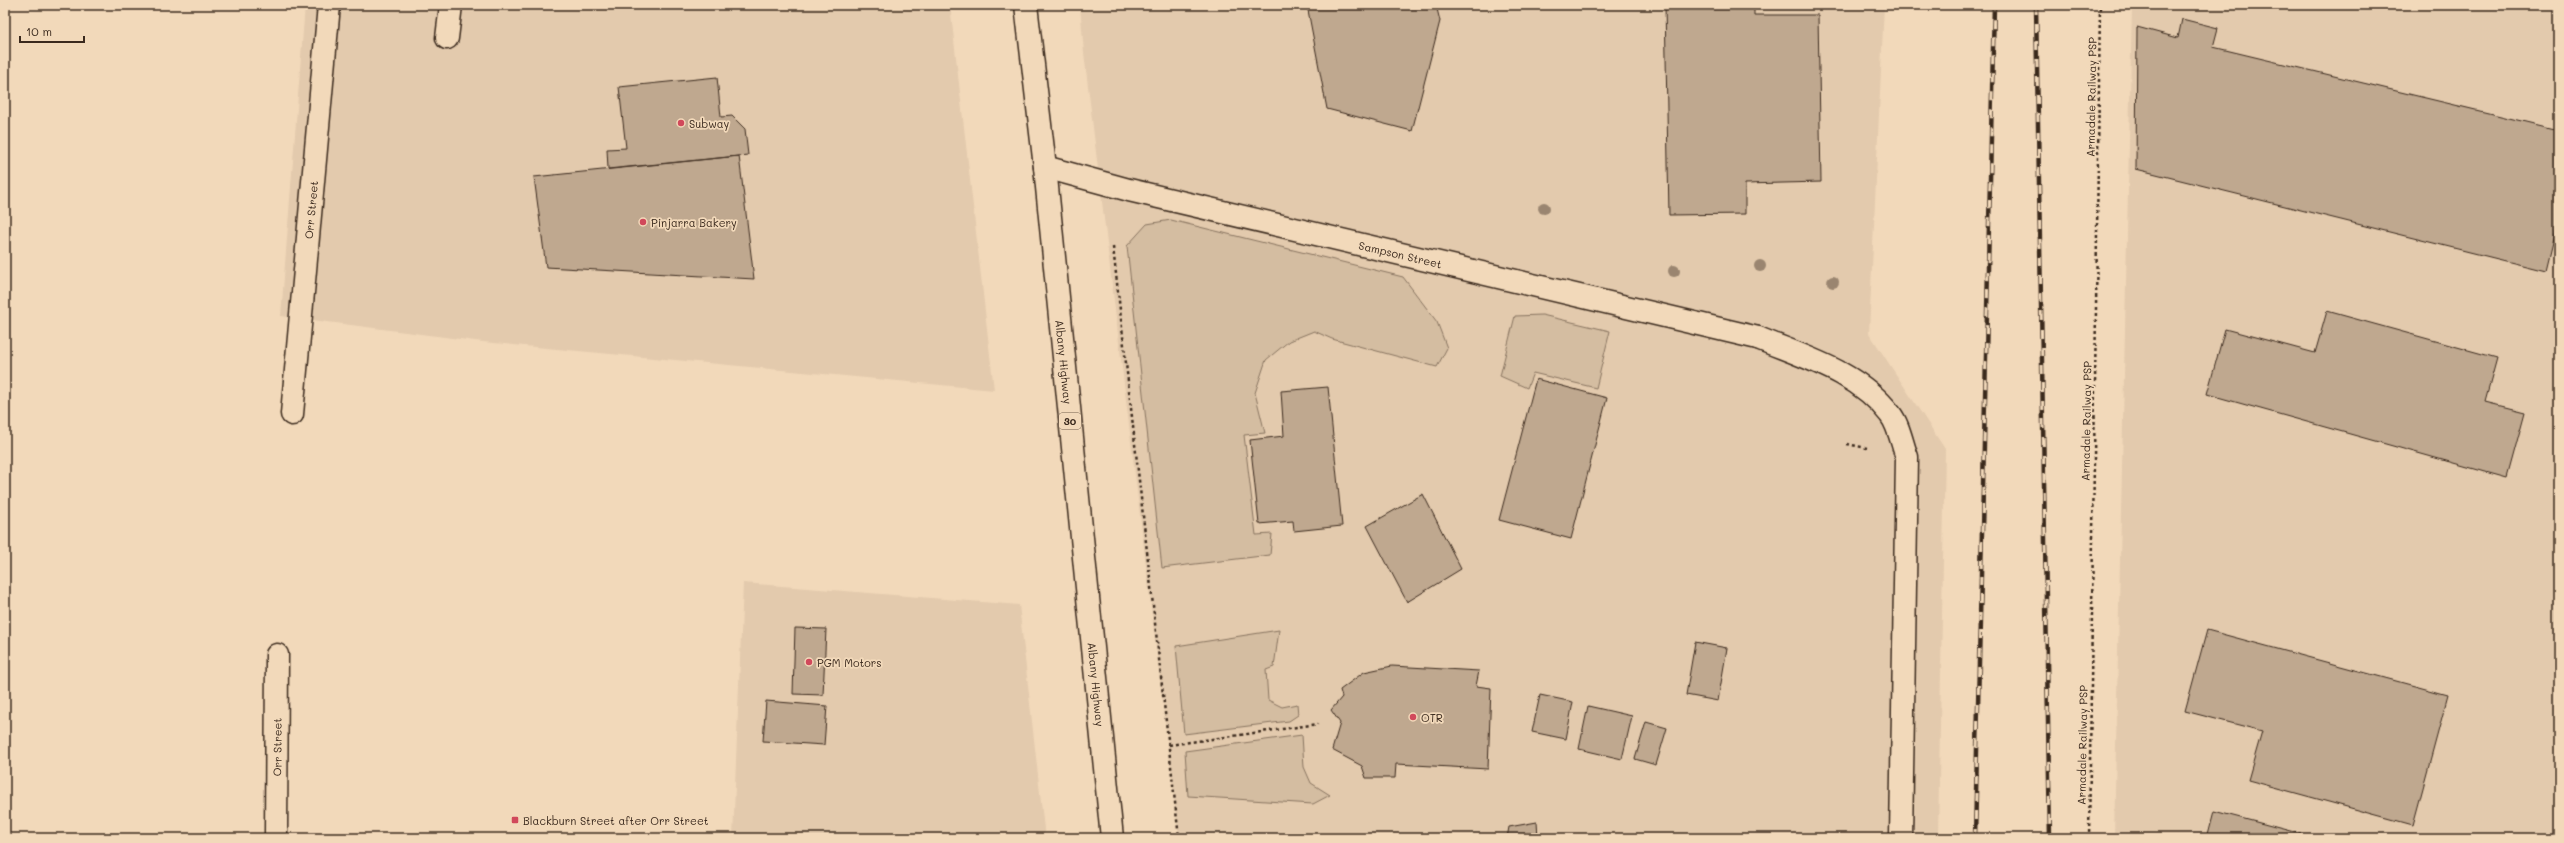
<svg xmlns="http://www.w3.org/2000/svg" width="2564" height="843" font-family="Mali,sans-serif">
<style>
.built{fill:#e3caad}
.green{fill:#d4bda1;stroke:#887460}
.building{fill:#bfa88f;stroke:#3b2a1e}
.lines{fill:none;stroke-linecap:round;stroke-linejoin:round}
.lane-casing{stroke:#3b2a1e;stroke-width:25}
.street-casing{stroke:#3b2a1e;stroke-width:25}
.highway-casing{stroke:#3b2a1e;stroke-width:25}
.path{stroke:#3b2a1e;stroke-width:2.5;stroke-dasharray:3 3;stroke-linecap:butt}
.lane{stroke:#f2d9ba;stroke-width:22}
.street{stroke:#f2d9ba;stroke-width:22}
.highway{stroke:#f2d9ba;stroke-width:22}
.rail-casing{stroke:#3b2a1e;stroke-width:4.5}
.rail{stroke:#f2d9ba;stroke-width:3;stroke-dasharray:9;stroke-linecap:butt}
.tree{fill:#9a856f}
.poi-dot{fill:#d1495b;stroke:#f2d9ba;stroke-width:1.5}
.labels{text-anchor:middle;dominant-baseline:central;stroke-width:3.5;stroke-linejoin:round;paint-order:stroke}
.shield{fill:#f2d9ba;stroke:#725e4d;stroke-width:1}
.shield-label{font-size:10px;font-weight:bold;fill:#3b2a1e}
.street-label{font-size:11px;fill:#3b2a1e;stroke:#f2d9ba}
.poi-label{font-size:11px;fill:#3b2a1e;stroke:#f2d9ba;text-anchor:start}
</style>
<rect width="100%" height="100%" fill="#f2d9ba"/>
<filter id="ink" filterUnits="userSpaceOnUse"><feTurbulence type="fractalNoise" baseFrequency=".025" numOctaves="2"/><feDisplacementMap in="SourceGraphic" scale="8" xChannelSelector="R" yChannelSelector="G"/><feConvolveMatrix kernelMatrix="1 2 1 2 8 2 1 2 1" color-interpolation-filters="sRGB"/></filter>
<g filter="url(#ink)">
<path class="built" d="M305 5H950L994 390 483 342 281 316Z
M1080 5H1884L1869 333 1945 449 1938 838H1179L1084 53Z
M2132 5H2559V838H2114Z
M743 583 1019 605 1045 838H733Z"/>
<path class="green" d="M1171 220 1403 277 1437 322 1447 348 1437 367 1332 339 1314 331 1289 341 1266 360 1255 393 1265 433 1244 435 1256 535 1272 534 1270 555 1162 568 1127 246 1147 224Z
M1542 315 1610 331 1596 388 1533 373 1527 388 1500 376 1515 316Z
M1279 630 1274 667 1266 670 1268 700 1282 707 1297 704 1298 715 1289 721 1184 734 1176 646Z
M1302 735 1304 767 1311 783 1330 795 1313 804 1188 796 1185 751Z"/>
<path class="building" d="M1307 5H1436L1440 21 1412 131 1327 109Z
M1665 5H1754V15H1818L1821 182 1745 184V214L1669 215Z
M2182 19 2218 28 2213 47 2559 130V217L2546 271 2136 169 2137 27 2178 38Z
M717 77 721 117 732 116 745 129 748 155 608 169 607 149 626 148 619 87Z
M739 156 754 279 546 267 534 177Z
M2327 311 2497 358 2485 402 2525 412 2507 478 2207 394 2225 329 2315 353Z
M1536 379 1607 398 1571 539 1499 520Z
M1328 387 1342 526 1294 531 1293 521 1259 524 1250 440 1284 436 1281 391Z
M1423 494 1461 569 1407 602 1367 526Z
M795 628 826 629 823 695 793 694Z
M2207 630 2448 695 2413 825 2248 780 2262 731 2185 711Z
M1695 642 1727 648 1718 701 1686 695Z
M1392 666 1479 671 1476 686 1491 688 1488 769 1396 764 1395 778H1366L1362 766 1332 750 1340 723 1331 710 1342 697 1340 690 1364 672Z
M1540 695 1573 702 1566 739 1532 732Z
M766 701 827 706 824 745 763 741Z
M1588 706 1632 716 1622 759 1579 749Z
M1646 722 1667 728 1656 765 1635 759Z
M2214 811 2317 838H2207Z
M1537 822 1538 838H1507L1509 827Z"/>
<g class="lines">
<g class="lane-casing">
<path id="lane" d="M447 38 451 5
M1758 338C1806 358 1858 372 1890 414 1899 425 1902 444 1907 457L1901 838"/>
</g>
<g class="street-casing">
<g id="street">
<path id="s1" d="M1045 167 1129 190 1758 338"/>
<path id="s2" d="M292 414 329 5"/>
<path id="s3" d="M276 838 277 655"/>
</g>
</g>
<g class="highway-casing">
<g id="highway">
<path id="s4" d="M1026 5 1045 167 1112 838"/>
</g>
</g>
<path class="path" d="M1113 247 1179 838
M1847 444 1867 448
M1169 745 1318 724
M2089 838 2100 5"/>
<use href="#lane" class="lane"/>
<use href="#street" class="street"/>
<use href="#highway" class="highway"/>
<g class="rail-casing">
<path id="rail" d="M2036 5 2050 838
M1975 838 1994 5"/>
</g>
<use href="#rail" class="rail"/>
</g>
<g class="tree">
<circle cx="1544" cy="208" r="6"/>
<circle cx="1760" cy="266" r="6"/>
<circle cx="1674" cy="271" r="6"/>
<circle cx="1833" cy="282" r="6"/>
</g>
</g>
<g class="poi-dot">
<circle cx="681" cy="123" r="4"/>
<circle cx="643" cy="222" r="4"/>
<circle cx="809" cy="662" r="4"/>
<circle cx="1413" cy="717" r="4"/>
<rect x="511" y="816" width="8" height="8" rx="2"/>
</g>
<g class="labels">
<rect class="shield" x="1059" y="413" width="22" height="16" rx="3"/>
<g class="shield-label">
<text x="1070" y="421">30</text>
</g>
<g class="street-label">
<text transform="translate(2091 97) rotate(-89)">Armadale Railway PSP</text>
<text stroke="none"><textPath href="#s2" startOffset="205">Orr Street</textPath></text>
<text stroke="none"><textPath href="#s1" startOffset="366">Sampson Street</textPath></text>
<text stroke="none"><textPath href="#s4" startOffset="359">Albany Highway</textPath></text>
<text transform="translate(2086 421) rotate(-89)">Armadale Railway PSP</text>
<text stroke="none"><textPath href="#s4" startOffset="683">Albany Highway</textPath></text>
<text transform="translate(2082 745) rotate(-89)">Armadale Railway PSP</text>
<text stroke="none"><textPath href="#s3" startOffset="91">Orr Street</textPath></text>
</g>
<g class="poi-label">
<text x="689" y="123">Subway</text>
<text x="651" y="222">Pinjarra Bakery</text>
<text x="817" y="662">PGM Motors</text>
<text x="1421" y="717">OTR</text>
<text x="523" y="820">Blackburn Street after Orr Street</text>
</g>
</g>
<rect width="2564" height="843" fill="none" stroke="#f2d9ba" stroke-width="20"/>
<rect x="10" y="10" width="2544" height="823" fill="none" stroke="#3b2a1e" stroke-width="1.5" filter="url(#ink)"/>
<path d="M20 36v6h64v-6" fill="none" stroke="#3b2a1e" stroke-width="2"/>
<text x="26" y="36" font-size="12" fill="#3b2a1e" stroke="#f2d9ba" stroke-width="3" paint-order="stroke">10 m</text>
</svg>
